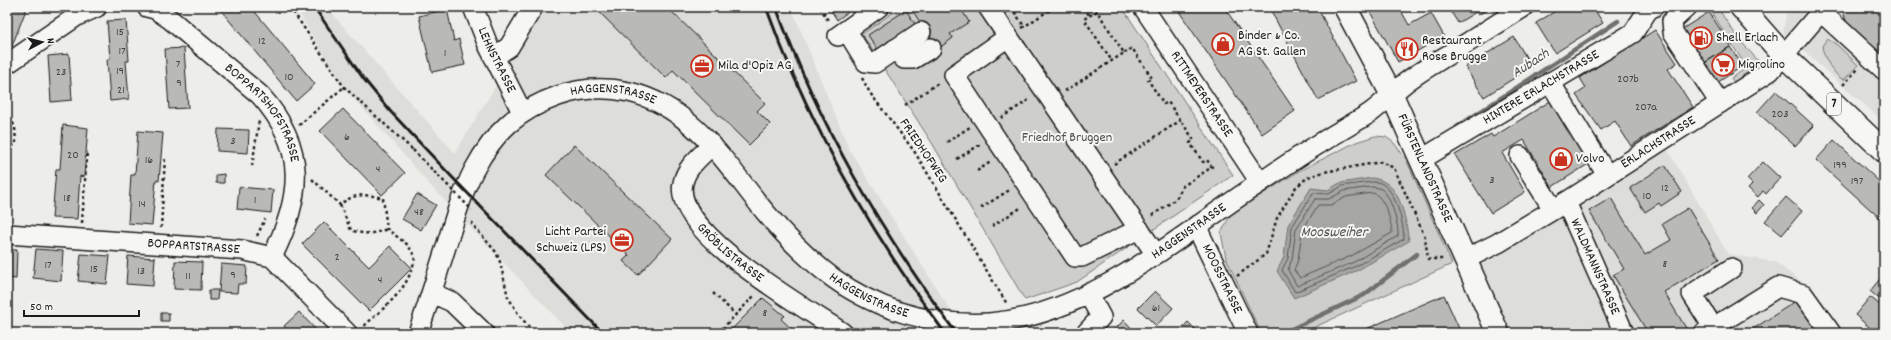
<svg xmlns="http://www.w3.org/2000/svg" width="1891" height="340" font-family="Dekko,sans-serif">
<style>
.built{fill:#ddddda}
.green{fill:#cececb;stroke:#757574}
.water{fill:#a6a6a3;stroke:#6f6f6d}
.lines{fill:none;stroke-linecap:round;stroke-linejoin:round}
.shore{stroke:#535352;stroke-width:1}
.stream{stroke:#6f6f6d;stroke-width:4.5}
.building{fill:#b9b9b6;stroke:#1c1c1c}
.minor-casing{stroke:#1c1c1c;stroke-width:22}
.major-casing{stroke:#1c1c1c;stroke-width:25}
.path{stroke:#1c1c1c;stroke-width:2.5;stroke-dasharray:3 3;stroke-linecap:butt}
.minor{stroke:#f6f6f2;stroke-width:19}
.major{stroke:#f6f6f2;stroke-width:22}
.rail{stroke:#1c1c1c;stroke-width:3}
.path-bridge{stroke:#1c1c1c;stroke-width:2.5;stroke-dasharray:3 3;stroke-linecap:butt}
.labels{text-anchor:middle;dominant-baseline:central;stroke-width:4;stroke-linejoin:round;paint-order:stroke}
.number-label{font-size:12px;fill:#434342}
.shield{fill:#f6f6f2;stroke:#5d5d5c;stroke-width:1}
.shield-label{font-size:13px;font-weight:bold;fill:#1c1c1c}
.poi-label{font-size:14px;fill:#1c1c1c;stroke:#f6f6f2;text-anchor:start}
.street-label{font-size:14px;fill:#1c1c1c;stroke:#f6f6f2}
.park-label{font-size:14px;fill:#515151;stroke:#f6f6f2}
.water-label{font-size:15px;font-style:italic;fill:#535352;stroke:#f6f6f2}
</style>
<rect width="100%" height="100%" fill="#edede9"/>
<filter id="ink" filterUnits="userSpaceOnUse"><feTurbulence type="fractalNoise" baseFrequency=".025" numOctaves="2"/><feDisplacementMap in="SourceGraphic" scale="8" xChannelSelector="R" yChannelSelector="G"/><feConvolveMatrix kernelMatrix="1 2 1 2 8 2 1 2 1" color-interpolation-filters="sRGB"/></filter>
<g filter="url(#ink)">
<path class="built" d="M295 7H330L335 17 455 153 543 7H791L849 149 947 305 969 333H571L429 184 344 87Z
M1787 7H1884V122L1783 33Z
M1662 140 1728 254 1775 262 1811 289 1843 333H1498L1466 259Z"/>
<path class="green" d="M901 7H1122L1233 175 1077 282 1025 300 932 143 862 34Z
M1710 7H1717L1738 38 1760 63 1735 84 1731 78 1747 68 1710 10Z
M1827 39 1836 44 1858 65 1844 80C1834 76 1823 57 1822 46Z
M1375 136 1386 137 1394 143 1406 159 1452 264 1302 333H1261L1226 258 1221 233 1231 214 1299 171 1356 142Z"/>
<path class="water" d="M1372 178C1401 181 1405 217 1409 241L1358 270 1294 298 1277 271 1284 257 1288 225 1311 188 1328 190 1340 183Z"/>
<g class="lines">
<path class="shore" d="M1372 182C1377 182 1380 182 1384 185 1396 193 1404 225 1404 239L1356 266 1295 292 1282 270 1288 258 1292 227 1313 193 1329 194 1342 186Z
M1372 187C1378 187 1383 189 1386 194 1392 202 1399 226 1398 236L1354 262 1297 286 1288 270 1292 259 1296 229 1315 199H1329L1344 191Z
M1372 193C1384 194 1392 223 1392 233L1351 256 1300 278 1294 270 1298 260 1302 231 1318 205H1331L1346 197Z"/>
<path class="stream" d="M1457 127 1618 21
M1283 333 1364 295 1417 254"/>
</g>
<path class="building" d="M7 7H27L12 46 7 44Z
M218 7H251L315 84 296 101Z
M594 7H667L765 103 757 111 770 124 749 145 673 70 666 78Z
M829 7H855L837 20Z
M910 7H960L969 22 950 34 953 38 938 49Z
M1176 7H1224L1295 111 1262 134Z
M1269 7H1317L1356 81 1318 100Z
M1374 7H1399L1409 25 1431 13 1444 36 1398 62 1369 10Z
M1448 7H1491L1478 15 1476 12 1458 23Z
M1562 7H1593L1603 23 1555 53 1536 23Z
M1845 7H1884V56L1848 26 1844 15Z
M447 9 454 41 459 39 465 65 432 72 419 16Z
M906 10 915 24 877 49 868 35Z
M1709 12 1731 46 1701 65 1679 31Z
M126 20 129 61H126L129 99 110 101 107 59H110L107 21Z
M1655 30 1677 63 1668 69 1693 107 1631 146 1615 121 1601 130 1576 95 1586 88 1580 78Z
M1514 37 1532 67 1484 97 1465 67Z
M1730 47 1743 66 1715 84 1703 64Z
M184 48 188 108 169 109 165 49Z
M69 54 72 100 51 102 48 56Z
M1776 91 1814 126 1795 146 1757 112Z
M1552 100 1590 163 1552 187 1524 140 1502 153 1525 192 1491 213 1455 155 1491 134 1493 137Z
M343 109 405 173 382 195 320 131Z
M63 125 88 128 84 177 80 176 77 219 52 218 56 169H60Z
M218 129 249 130 248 153 217 151Z
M138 131 163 133 159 181 156 180 152 225 128 223 131 175H135Z
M1834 140 1884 186V222L1816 160Z
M574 145 672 239 638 275 623 261 629 255 546 175Z
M1763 162 1780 178 1766 194 1763 191 1758 197 1748 188 1752 184 1747 179Z
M1665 165 1682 192 1661 206 1659 203 1645 212 1630 188Z
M224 174V183H216V175Z
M239 187 273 190 271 213 237 209Z
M417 194 436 205 421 230 402 219Z
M1786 197 1802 211 1782 235 1765 221Z
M1611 198 1645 255 1671 240 1662 224 1688 208 1719 259 1664 292 1689 333H1648L1613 275 1624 269 1589 211Z
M1759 200 1764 205 1757 213 1752 208Z
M324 222 369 267 390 246 412 268 369 311 302 244Z
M36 249 63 251 61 281 33 278Z
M7 250H17L16 279 7 278Z
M81 254 110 256 107 284 78 281Z
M128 256 155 258 153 286 126 284Z
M175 261 202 262 201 290 174 289Z
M221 264 247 266 246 284H238L237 293 219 292Z
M1884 274V303L1870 291Z
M209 290H218L217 300H209Z
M1155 291 1173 308 1156 326 1138 308Z
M1444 295 1461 333H1357Z
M1870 297 1884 308V321L1875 332 1855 315Z
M763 298 785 316 781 319 796 333H728Z
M1799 299 1821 333H1747Z
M299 312 319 333H290L284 326Z
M161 313H169V321H161Z
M1124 320 1136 333H1111Z
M1188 322 1199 333H1177Z"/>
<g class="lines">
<g class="minor-casing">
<g id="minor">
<path id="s1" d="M147 7 155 9 171 20 260 95C308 148 302 197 272 257"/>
<path id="s2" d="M473 7 488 45 522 112"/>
<path d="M988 7 1155 253"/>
<path id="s3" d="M1143 7 1260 182"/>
<path d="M1687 7 1672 21 1673 32 1720 103"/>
<path d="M1821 12 1884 70"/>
<path d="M847 31 866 62 875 63 921 32"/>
<path d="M838 36 879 7"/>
<path d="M1008 37 954 75 1075 257H1082L1139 229"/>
<path d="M895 49 904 59H913L931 48"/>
<path d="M494 57 509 47 533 7"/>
<path d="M7 64 77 16 97 7"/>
<path d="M1550 82 1607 175"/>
<path id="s4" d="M712 145C701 156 686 167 683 183 671 232 806 308 843 333"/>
<path d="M1520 156 1553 209"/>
<path id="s5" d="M1422 159 1633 33 1648 10 1653 7"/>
<path id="s6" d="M1566 202 1624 333"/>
<path id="s7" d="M1196 226 1248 333"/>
<path id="s8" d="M7 234 242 250 272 257 347 333"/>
<path id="s9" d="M1466 259 1498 243 1566 202 1770 71 1825 7"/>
<path d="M432 293 452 302 484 333"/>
<path d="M1713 327 1692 294 1732 268"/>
<path id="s10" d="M418 333C429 301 439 269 449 237 456 214 463 191 474 170 494 132 518 110 558 96 581 88 606 87 629 92 694 107 727 166 766 213 786 237 809 260 833 278 879 311 933 326 989 323 1090 316 1179 235 1261 182 1283 167 1305 152 1327 139 1341 130 1356 122 1370 113 1384 103 1395 90 1409 80 1422 70 1437 62 1451 53 1475 38 1500 22 1524 7"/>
<path d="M1086 333 1101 317 1088 293"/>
<path d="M1704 333 1778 287 1803 294 1831 333"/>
</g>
</g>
<g class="major-casing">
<g id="major">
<path id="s11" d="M1345 7 1392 95 1498 333"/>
<path d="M1741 7 1784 56 1884 151"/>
</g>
</g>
<path class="path" d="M290 7 344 87 413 150
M820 7 829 22
M1011 7 1024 26
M1084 7 1089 15
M1022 28 1054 7
M1124 53 1132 48 1152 78 1148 80 1164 104 1168 102 1194 140 1190 143 1203 162 1207 160 1212 167 1183 186 1176 199 1150 217
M862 78 870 93 914 151 1007 304
M1843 85 1859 68
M1065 91 1124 53 1097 11 1084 19 1112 61
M905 105 940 82
M7 112 15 127 16 144 11 146 7 188
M1001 118 1030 99
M299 125 344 87
M947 142 970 127
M957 159 981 144
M1114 164 1181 120
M252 166 259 121
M977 171 992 161
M312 179 340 205C353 193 367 194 383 198L387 229 408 245 415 257C409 291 386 305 362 328
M340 205 351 230C364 235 374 234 387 229
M981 208 1011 189
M473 222 472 224 496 252 500 262 508 297 519 315 534 333
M82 223 87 152
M992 226 1022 207
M161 228 165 157
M257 236 265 219
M1237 276 1266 254 1277 218 1296 187 1308 177 1324 172 1381 162 1394 168 1425 237 1428 259H1445
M713 293 735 314
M718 333 755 295"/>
<use href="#minor" class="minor"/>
<use href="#major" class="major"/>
<path class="rail" d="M314 7 363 78 390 111 451 176 603 333
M766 7C809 125 870 232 945 333
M776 7C820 127 880 230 956 333"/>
<path class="path-bridge" d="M413 150 472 210"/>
</g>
</g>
<defs>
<g id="fuel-ring" transform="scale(1.15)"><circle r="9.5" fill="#f6f6f2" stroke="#c8321e" stroke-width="1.5"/><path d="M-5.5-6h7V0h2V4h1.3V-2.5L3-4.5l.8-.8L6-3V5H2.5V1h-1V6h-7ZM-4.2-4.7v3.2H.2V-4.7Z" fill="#c8321e"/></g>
<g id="shop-ring" transform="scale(1.15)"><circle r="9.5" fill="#f6f6f2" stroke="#c8321e" stroke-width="1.5"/><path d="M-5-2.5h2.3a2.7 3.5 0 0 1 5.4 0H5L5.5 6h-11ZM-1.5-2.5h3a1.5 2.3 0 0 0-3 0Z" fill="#c8321e"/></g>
<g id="restaurant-ring" transform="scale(1.15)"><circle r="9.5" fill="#f6f6f2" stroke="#c8321e" stroke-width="1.5"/><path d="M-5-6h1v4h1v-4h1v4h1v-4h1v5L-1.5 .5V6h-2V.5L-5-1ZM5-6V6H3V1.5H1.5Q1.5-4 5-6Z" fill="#c8321e"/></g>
<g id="supermarket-ring" transform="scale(1.15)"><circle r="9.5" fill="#f6f6f2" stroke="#c8321e" stroke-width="1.5"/><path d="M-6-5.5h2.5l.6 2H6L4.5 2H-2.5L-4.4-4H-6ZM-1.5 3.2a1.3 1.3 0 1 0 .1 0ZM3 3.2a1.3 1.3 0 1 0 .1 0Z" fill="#c8321e"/></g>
<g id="office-ring" transform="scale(1.15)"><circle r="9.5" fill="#f6f6f2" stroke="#c8321e" stroke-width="1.5"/><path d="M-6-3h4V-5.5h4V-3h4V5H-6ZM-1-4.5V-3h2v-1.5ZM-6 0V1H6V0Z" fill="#c8321e"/></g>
</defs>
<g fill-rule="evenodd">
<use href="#fuel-ring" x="1701" y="38"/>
<use href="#shop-ring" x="1223" y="44"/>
<use href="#restaurant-ring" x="1407" y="49"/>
<use href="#supermarket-ring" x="1723" y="65"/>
<use href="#office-ring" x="702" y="66"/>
<use href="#shop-ring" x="1561" y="159"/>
<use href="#office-ring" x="622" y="240"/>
</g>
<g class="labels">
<g class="number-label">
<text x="120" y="32">15</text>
<text x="262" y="41">12</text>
<text x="122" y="51">17</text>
<text x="445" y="53">1</text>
<text x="178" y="64">7</text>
<text x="120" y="71">19</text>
<text x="61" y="72">23</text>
<text x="289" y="77">10</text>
<text x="1628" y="79">207b</text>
<text x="179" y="83">9</text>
<text x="121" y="90">21</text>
<text x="1646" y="107">207a</text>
<text x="1780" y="114">203</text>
<text x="347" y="137">6</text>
<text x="233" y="141">3</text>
<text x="73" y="155">20</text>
<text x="149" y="160">16</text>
<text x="1840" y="165">199</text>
<text x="378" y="169">4</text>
<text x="1492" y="180">3</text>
<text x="1857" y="181">197</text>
<text x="1665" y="188">12</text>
<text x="1647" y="196">10</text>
<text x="67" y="198">18</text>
<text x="255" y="200">1</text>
<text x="142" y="204">14</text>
<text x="419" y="212">48</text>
<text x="337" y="257">2</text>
<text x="1665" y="264">8</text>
<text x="48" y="265">17</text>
<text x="94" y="269">15</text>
<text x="141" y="271">13</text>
<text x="233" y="275">9</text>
<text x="188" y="276">11</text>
<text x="380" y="280">4</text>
<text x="1156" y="308">61</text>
<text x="765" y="313">8</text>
</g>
<rect class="shield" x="1827" y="93" width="14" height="22" rx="3"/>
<g class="shield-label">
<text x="1834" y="104">7</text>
</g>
<g class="poi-label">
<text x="1238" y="36">Binder &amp; Co.<tspan x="1238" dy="16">AG St. Gallen</tspan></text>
<text x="1716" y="38">Shell Erlach</text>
<text x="1422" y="41">Restaurant<tspan x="1422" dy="16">Rose Brugge</tspan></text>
<text x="1738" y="65">Migrolino</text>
<text x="718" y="66">Mila d'Opiz AG</text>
<text x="1576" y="159">Volvo</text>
<text x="606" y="232" text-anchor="end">Licht Partei<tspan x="606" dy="16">Schweiz (LPS)</tspan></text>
</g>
<g class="street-label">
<text stroke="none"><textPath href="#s2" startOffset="58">LEHNSTRASSE</textPath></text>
<text stroke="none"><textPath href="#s5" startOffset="139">HINTERE ERLACHSTRASSE</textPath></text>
<text stroke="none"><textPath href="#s3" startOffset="105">RITTMEYERSTRASSE</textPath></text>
<text stroke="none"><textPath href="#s10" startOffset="344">HAGGENSTRASSE</textPath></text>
<text stroke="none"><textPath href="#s1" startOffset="160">BOPPARTSHOFSTRASSE</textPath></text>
<text stroke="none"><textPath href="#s9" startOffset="225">ERLACHSTRASSE</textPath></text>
<text transform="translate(923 151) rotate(56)">FRIEDHOFWEG</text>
<text stroke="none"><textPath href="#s11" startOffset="180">FÜRSTENLANDSTRASSE</textPath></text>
<text stroke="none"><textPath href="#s10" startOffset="1028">HAGGENSTRASSE</textPath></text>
<text stroke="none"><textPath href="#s8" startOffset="187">BOPPARTSTRASSE</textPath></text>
<text stroke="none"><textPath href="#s4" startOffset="137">GRÖBLISTRASSE</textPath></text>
<text stroke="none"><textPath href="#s6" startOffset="71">WALDMANNSTRASSE</textPath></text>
<text stroke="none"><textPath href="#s7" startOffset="59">MOOSSTRASSE</textPath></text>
<text stroke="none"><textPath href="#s10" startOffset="680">HAGGENSTRASSE</textPath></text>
</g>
<g class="park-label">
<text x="1067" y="138">Friedhof Bruggen</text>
</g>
<g class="water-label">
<text transform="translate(1531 64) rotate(-33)">Aubach</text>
<text x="1334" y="233">Moosweiher</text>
</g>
</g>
<rect width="1891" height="340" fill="none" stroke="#f6f6f2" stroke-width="24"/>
<rect x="12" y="12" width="1867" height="316" fill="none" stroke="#1c1c1c" stroke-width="1.5" filter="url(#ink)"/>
<g transform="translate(42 42) rotate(83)" stroke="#f6f6f2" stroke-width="3" paint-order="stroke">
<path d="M0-3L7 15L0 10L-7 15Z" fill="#1c1c1c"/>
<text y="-6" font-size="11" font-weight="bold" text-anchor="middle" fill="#1c1c1c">N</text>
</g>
<path d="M24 310v6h115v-6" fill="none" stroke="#1c1c1c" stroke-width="2"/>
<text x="30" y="310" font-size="12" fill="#1c1c1c" stroke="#f6f6f2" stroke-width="3" paint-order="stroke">50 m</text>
</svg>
